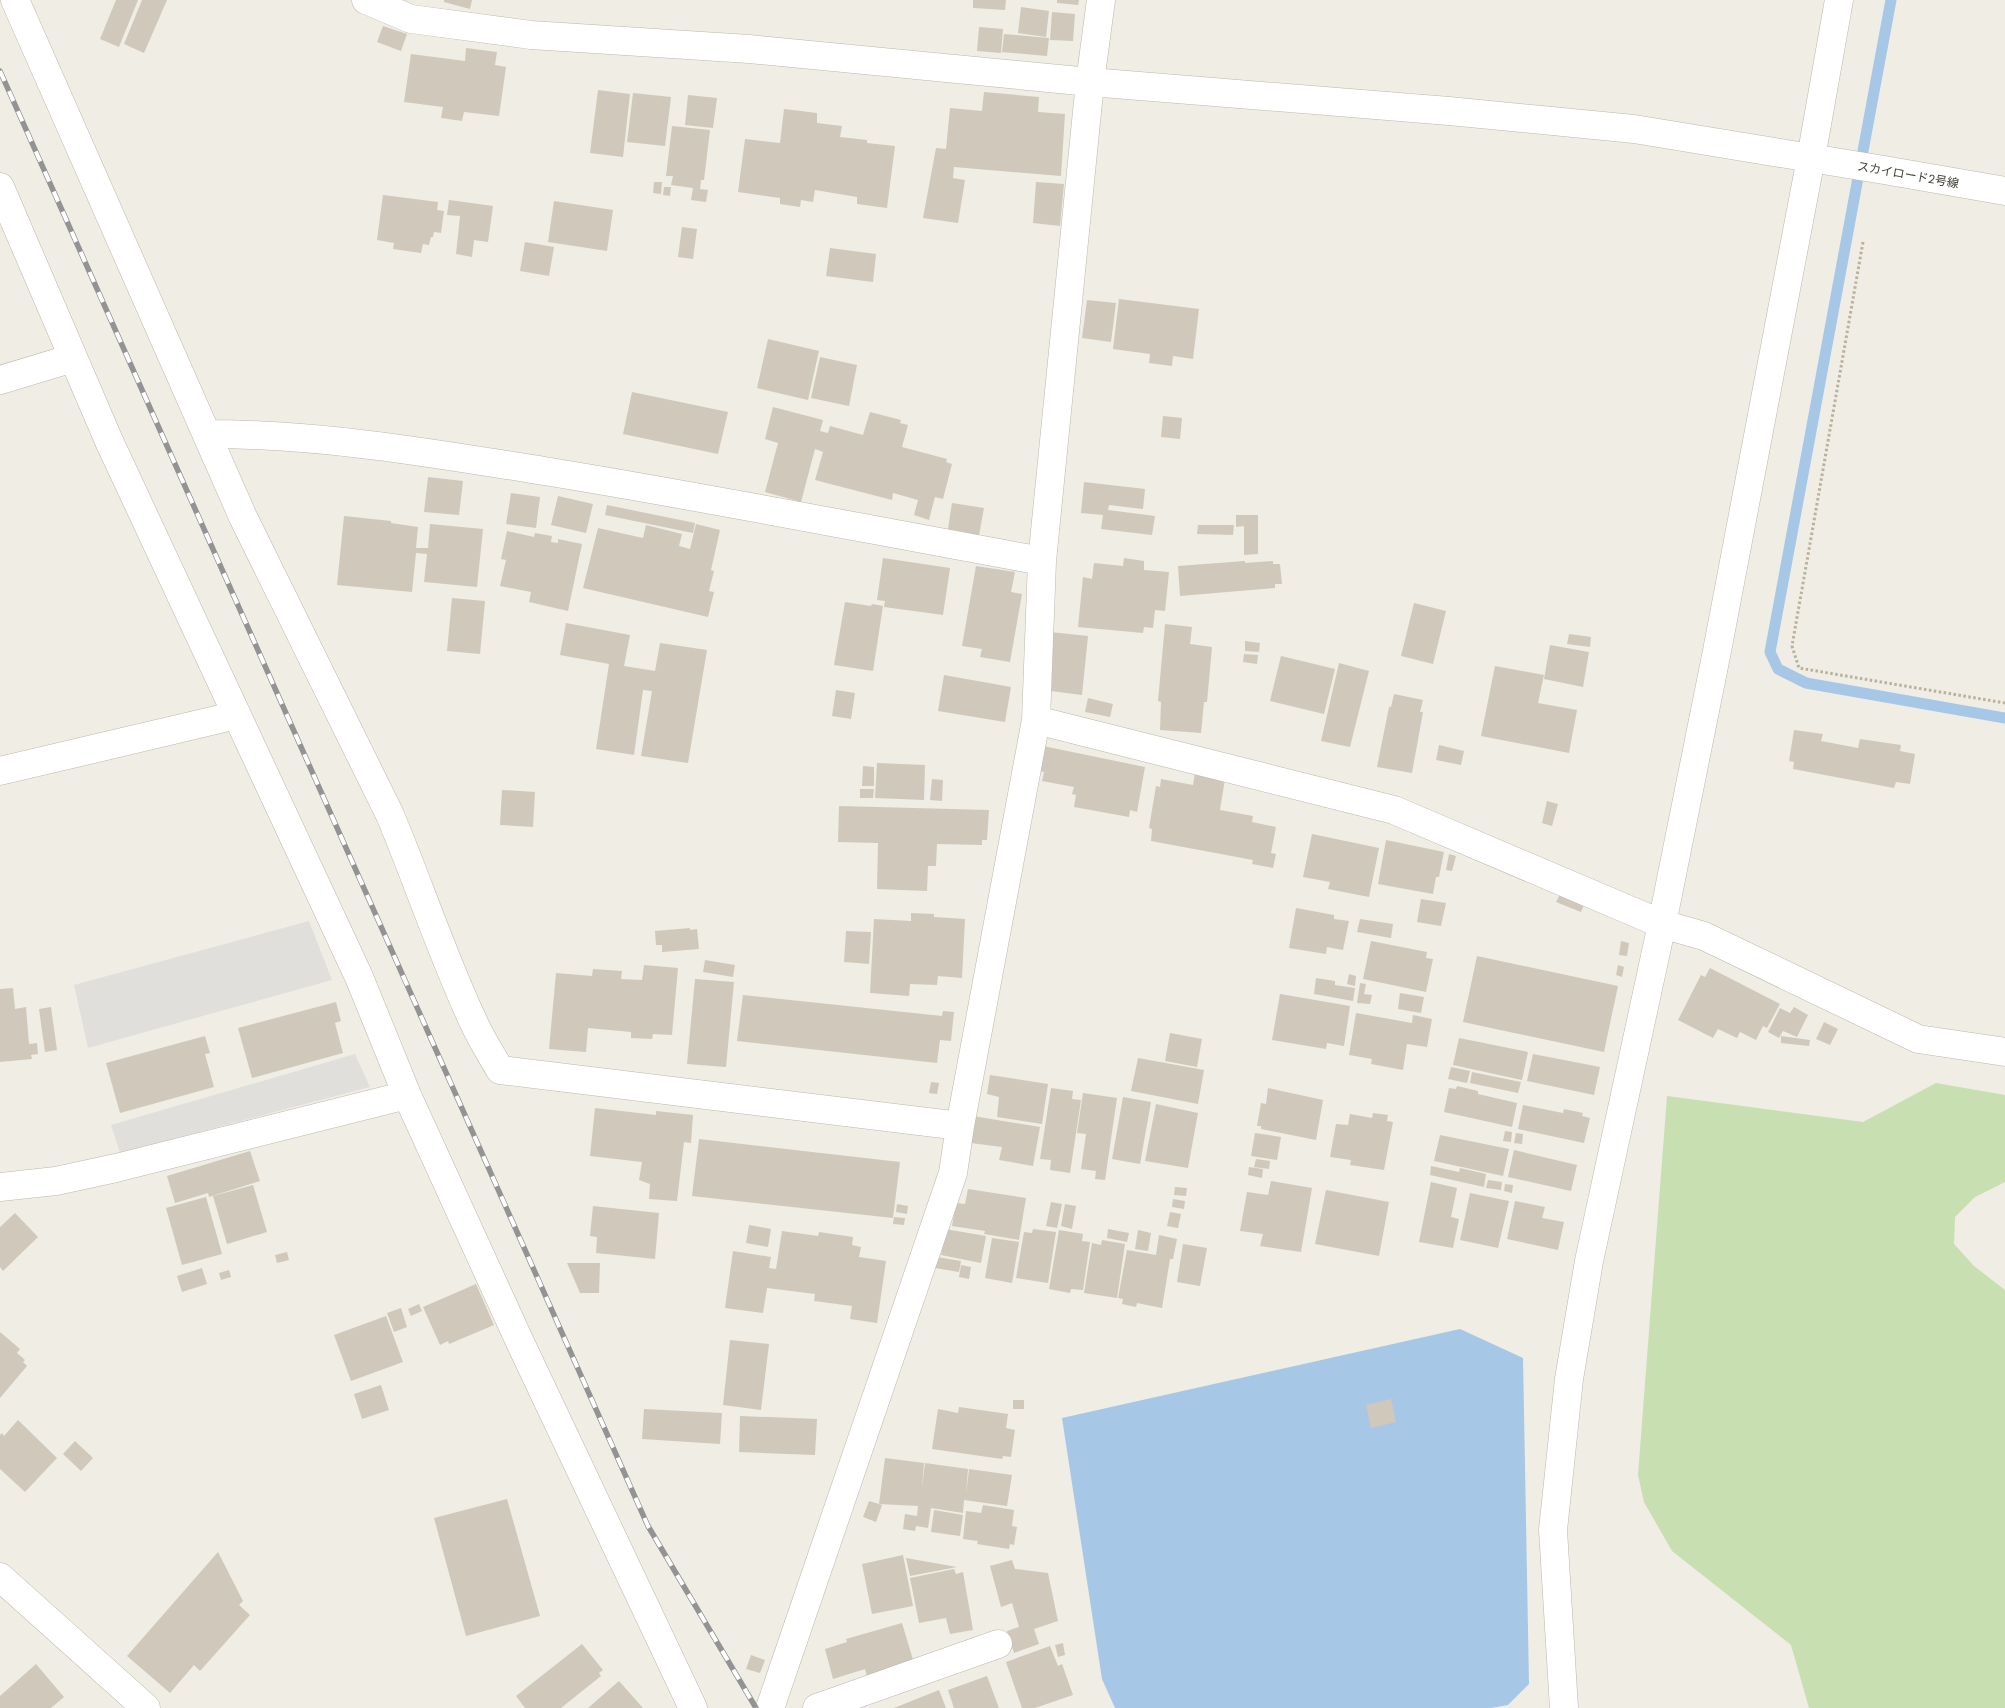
<svg xmlns="http://www.w3.org/2000/svg" width="2005" height="1708" font-family="'DM Sans','Noto Sans JP',sans-serif">
<style>
.green{fill:#c7dfb1}
.parking{fill:#e1dfdc}
.water{fill:#a7c7e6}
.lines{fill:none;stroke-linecap:round;stroke-linejoin:round}
.stream{stroke:#a7c7e6;stroke-width:11}
.building{fill:#d0c9bb}
.minor-casing{stroke:#bdb8ab;stroke-width:29}
.path{stroke:#b9b19b;stroke-width:3;stroke-dasharray:2.5 2.5;stroke-linecap:butt}
.minor{stroke:#fff;stroke-width:28}
.rail-casing{stroke:#939393;stroke-width:5.5}
.rail{stroke:#fff;stroke-width:4;stroke-dasharray:11;stroke-linecap:butt}
.labels{text-anchor:middle;dominant-baseline:central;stroke-width:4.5;stroke-linejoin:round;paint-order:stroke}
.street-label{font-size:12px;fill:#413d35;stroke:#fff}
</style>
<rect width="100%" height="100%" fill="#efede4"/>
<path class="green" d="M1936 1083 2005 1095V1182L1975 1197 1955 1217 1954 1244 1974 1266 2005 1290V1708H1809L1791 1645 1672 1551 1644 1502 1638 1475 1667 1096 1863 1122Z"/>
<path class="parking" d="M309 921 332 980 88 1048 74 985Z
M355 1054 370 1087 120 1153 111 1125Z"/>
<path class="water" d="M1460 1329 1523 1358 1529 1684 1508 1705 1491 1708H1115L1102 1679 1062 1418Z"/>
<g class="lines">
<path class="stream" d="M1891 0 1770 652 1778 669 1806 683 2005 718"/>
</g>
<path class="building" d="M116 0H138L119 47 100 39Z
M142 0H167L144 53 124 44Z
M444 0H472L470 9 444 2Z
M973 0H1006L1005 10 973 8Z
M1057 0H1079L1078 5 1057 3Z
M1021 7 1049 11 1046 37 1018 33Z
M1052 12 1075 14 1073 41 1050 40Z
M383 26 407 34 401 51 377 42Z
M979 27 1003 29 1001 53 977 51Z
M1004 34 1049 38 1047 56 1002 52Z
M466 48 497 52 495 65 506 67 499 116 464 112 462 121 441 118 443 107 404 102 411 54 465 61Z
M598 90 630 94 623 157 590 153Z
M984 92 1039 97 1038 112 1065 114 1061 176 954 167 953 178 965 180 958 223 923 218 936 148 946 149 950 108 982 111Z
M633 93 671 97 665 146 627 142Z
M688 95 717 98 713 128 685 125Z
M784 109 817 113V123L842 126 840 137 867 140V143L895 146 887 208 857 204V197L815 190 813 202 801 200 800 207 780 204V198L738 192 745 139 780 143Z
M672 126 710 130 704 180H701L700 189 708 190 706 202 691 200 693 188 671 185 673 176H666Z
M654 182H662L661 194 653 193Z
M1036 182 1064 184 1060 226 1033 223Z
M664 187H671L670 196 663 195Z
M383 195 438 202 437 210 444 211 441 233 434 232 433 237H431L429 245 423 244 421 253 393 249 394 243 377 240Z
M449 200 493 206 488 242 474 240 472 257 456 254 460 216 447 215Z
M554 201 613 210 607 251 548 242Z
M682 227 697 229 693 259 678 257Z
M525 242 554 247 549 276 520 271Z
M830 248 876 254 873 282 826 276Z
M1119 299 1199 309 1193 359 1173 356 1172 366 1149 363 1150 354 1113 349Z
M1087 300 1116 303 1111 342 1082 338Z
M768 339 819 351 808 400 757 388Z
M820 357 857 365 849 406 811 398Z
M632 392 728 412 718 454 623 434Z
M773 407 823 420 820 431 828 433 830 426 863 435 870 412 901 420 900 423 908 425 902 447 947 459 946 462 952 464 943 499 935 497 929 520 914 515 918 500 893 493 892 500 815 480 823 452 815 449 801 502 765 492 778 443 765 439Z
M1163 416 1182 418 1180 439 1161 437Z
M428 477 463 481 459 515 424 512Z
M1084 482 1145 489 1143 509 1109 505 1108 510 1155 516 1152 535 1101 529 1103 515 1081 513Z
M511 493 540 497 536 528 506 524Z
M558 496 593 504 586 533 551 525Z
M952 503 984 508 979 535 948 529Z
M607 505 695 523 693 533 605 515Z
M1236 515H1258V554L1244 555V526L1236 527Z
M344 516 391 521V523L418 527 416 548H428L430 524 483 529 477 587 424 582 427 554 416 553 412 592 337 585Z
M696 524 720 530 711 570 714 571 709 591 714 592 708 617 583 588 598 528 643 538 646 525 682 534 679 546 690 549Z
M1198 525H1234L1233 535 1197 534Z
M507 531 534 537 535 533 552 536 551 542 558 543V539L582 544 568 611 529 602 531 592 500 586 506 560 501 559Z
M883 558 950 568 943 615 884 607 885 601 877 600Z
M1124 558 1144 561V570L1169 572 1165 611 1155 610 1153 628 1144 627 1143 633 1078 627 1083 577 1092 579 1094 563 1123 566Z
M1245 561V563L1273 561V564H1280L1282 584H1275V588L1180 596 1178 566Z
M976 566 1015 572 1011 592 1022 594 1010 662 980 657 982 649 962 646Z
M452 598 485 601 480 654 447 651Z
M845 602 871 606 872 604 883 606 873 671 834 665Z
M1414 603 1446 611 1433 664 1401 656Z
M566 623 630 635 624 666 655 671 660 643 707 650 688 763 641 756 652 691 643 690 634 755 596 749 609 664 560 655Z
M1165 624 1192 627 1190 644 1212 647 1207 702H1204L1201 733 1160 730 1161 702 1158 701Z
M1050 632 1088 636 1082 695 1043 690Z
M1569 634 1591 637 1590 647 1567 644Z
M1245 641 1260 643 1259 652 1245 651Z
M1550 645 1589 652 1583 687 1544 679Z
M1244 654 1258 655 1257 664 1243 662Z
M1281 656 1335 669 1324 714 1270 701Z
M1339 663 1369 671 1350 747 1321 741Z
M1495 666 1544 675 1538 703 1577 710 1569 753 1481 736Z
M944 675 1011 687 1005 722 938 711Z
M836 690 855 693 851 719 832 716Z
M1394 694 1423 700 1420 712H1423L1412 773 1377 767 1389 707H1391Z
M1088 698 1113 704 1110 717 1085 712Z
M1794 730 1823 734 1821 741 1858 748 1860 739 1901 745 1900 751 1915 754 1910 784 1896 782 1894 788 1793 769 1794 762 1789 761Z
M1439 745 1464 751 1461 765 1436 760Z
M1043 746 1145 767 1137 812 1130 810 1129 817 1074 807 1076 795 1072 794 1074 787 1042 781 1044 772 1038 771Z
M877 763 925 765 924 800 875 798Z
M863 766 874 767V786H862Z
M1196 767 1226 773 1220 810 1253 816 1252 822 1276 827 1271 853 1276 854 1273 868 1252 864 1253 860 1151 841 1152 829 1149 828 1156 786 1160 787 1161 779 1193 785Z
M932 779 943 780 942 801 930 800Z
M860 789H874L873 798H860Z
M502 790 535 792 533 827 500 825Z
M1547 801 1558 804 1552 826 1542 823Z
M839 806 989 810 987 840H982V845L937 844 936 866H928L927 891 877 889 878 843 838 842Z
M1312 834 1379 848 1369 897 1328 889 1330 882 1303 877Z
M1386 840 1444 852 1439 877H1436L1433 894 1378 884Z
M1449 854 1456 856 1452 871 1446 870Z
M1560 894 1584 905 1581 912 1556 902Z
M1421 899 1446 903 1441 926 1417 922Z
M1296 908 1334 915V919L1349 921 1343 950 1327 947 1326 954 1289 948Z
M911 913 934 914V917L965 919 962 978 938 976 937 985 910 984 909 996 870 993 874 919 911 921Z
M1360 919 1393 924 1391 938 1357 932Z
M690 928V930L697 929 699 949 662 952V945H656L655 931Z
M846 931 871 932 869 964 844 962Z
M1371 941 1427 952 1426 958 1433 959 1426 992 1363 979Z
M1621 941 1629 943 1627 956 1619 955Z
M1477 956 1618 986 1604 1052 1463 1022Z
M705 960 735 965 733 977 703 972Z
M644 965 678 968 672 1035 653 1034 652 1039 631 1038V1032L588 1028 586 1052 549 1049 556 973 592 976 593 969 622 971 621 979 642 980Z
M1618 965 1624 967 1622 977 1616 975Z
M1710 968 1780 1004 1767 1028 1763 1026 1756 1040 1740 1032 1737 1038 1718 1029 1713 1038 1678 1020 1701 975 1705 977Z
M1349 974 1356 976 1355 986 1347 984Z
M1316 978 1335 981V985L1355 988 1353 1001 1314 994Z
M695 979 734 982 726 1067 687 1064Z
M1360 983 1366 984 1364 994 1372 995 1370 1004 1357 1003Z
M13 988 15 1009 26 1007 29 1044 37 1043 38 1054 31 1055 32 1059 0 1062V989Z
M1400 993 1424 997 1421 1013 1398 1009Z
M1280 994 1350 1006 1344 1046 1327 1043 1326 1049 1272 1040Z
M743 995 942 1016 943 1011 954 1012 951 1041 940 1040 937 1063 737 1041Z
M336 1002 341 1021 335 1023 343 1053 252 1078 238 1028Z
M51 1007 57 1050 45 1052 39 1009Z
M1794 1007 1808 1015 1797 1037 1783 1031 1779 1038 1768 1032 1780 1008 1790 1013Z
M1356 1013 1412 1023 1413 1015 1432 1019 1427 1047 1407 1044 1403 1070 1371 1064 1372 1059 1349 1055Z
M1824 1022 1838 1029 1830 1045 1816 1039Z
M1170 1033 1202 1039 1197 1067 1165 1061Z
M205 1036 210 1053 205 1054 214 1087 120 1113 106 1063Z
M1781 1036 1810 1040 1809 1046 1781 1043Z
M1459 1038 1528 1052 1522 1080 1453 1065Z
M1533 1054 1600 1067 1594 1095 1527 1081Z
M1138 1058 1204 1070 1198 1104 1131 1091Z
M1451 1067 1470 1071 1467 1083 1448 1079Z
M1472 1072 1521 1082 1518 1093 1470 1083Z
M990 1075 1048 1084 1042 1124 997 1117 999 1097 987 1094Z
M931 1082 939 1083 937 1094 929 1093Z
M1457 1086 1478 1091V1094L1517 1103 1512 1127 1444 1112 1449 1088 1456 1089Z
M1051 1088 1073 1091 1072 1099 1081 1100 1070 1173 1050 1170 1051 1160 1040 1159Z
M1268 1088 1323 1100 1316 1140 1261 1129V1126H1257L1261 1103 1266 1104Z
M1083 1093 1117 1098 1105 1180 1095 1179 1096 1171 1081 1169 1086 1134 1077 1133Z
M1123 1097 1151 1102 1140 1164 1112 1159Z
M1156 1104 1198 1113 1188 1168 1145 1161Z
M1523 1105 1563 1113 1564 1109 1583 1113 1582 1116 1590 1118 1584 1143 1518 1129Z
M595 1108 656 1115V1111L693 1115 691 1143 684 1142 677 1201 649 1199 650 1184 639 1180 642 1162 590 1156Z
M1373 1113 1388 1115 1387 1121 1393 1122 1384 1170 1350 1165 1351 1160 1330 1157 1336 1124 1348 1125 1350 1114 1372 1118Z
M967 1115 1040 1127 1033 1166 999 1160 1002 1147 963 1142Z
M1505 1131 1512 1132 1511 1142 1503 1141Z
M1255 1133 1281 1137 1277 1160 1251 1156Z
M1516 1133 1523 1134 1522 1144 1514 1143Z
M1440 1135 1509 1149 1503 1176 1434 1161Z
M699 1139 900 1162 893 1218 692 1196Z
M1514 1150 1577 1165 1571 1191 1508 1177Z
M250 1151 260 1181 209 1197 208 1193 175 1203 167 1176Z
M1256 1159 1270 1161 1269 1169 1254 1167Z
M1431 1166 1459 1172 1460 1168 1486 1174 1484 1187 1430 1175Z
M1249 1167 1263 1169 1262 1178 1248 1175Z
M1488 1180 1502 1182 1501 1190 1486 1188Z
M1271 1181 1312 1188 1301 1252 1260 1246 1263 1234 1240 1231 1247 1192 1268 1195Z
M1431 1182 1457 1188 1451 1217 1459 1219 1453 1248 1419 1242Z
M1505 1184 1513 1185 1512 1193 1504 1191Z
M253 1185 267 1232 227 1244 213 1196Z
M1175 1187 1187 1188 1186 1196 1174 1195Z
M968 1189 1026 1198 1019 1240 984 1234 985 1231 952 1226 956 1203 965 1204Z
M1326 1190 1389 1202 1379 1256 1315 1244Z
M1470 1193 1509 1201 1498 1248 1460 1240Z
M206 1197 222 1254 182 1265 166 1208Z
M1173 1199 1185 1201 1184 1209 1172 1207Z
M1515 1201 1545 1207 1542 1218 1564 1222 1558 1250 1507 1239Z
M1051 1202 1062 1204 1057 1228 1046 1226Z
M897 1204 908 1206 907 1214 896 1212Z
M1065 1204 1076 1206 1072 1229 1061 1226Z
M593 1206 659 1213 655 1259 596 1253 597 1237 590 1236Z
M1170 1212 1181 1214 1178 1228 1167 1226Z
M15 1213 38 1237 3 1271 0 1267V1227Z
M894 1217 905 1218 904 1225 893 1224Z
M749 1225 771 1229 768 1247 746 1243Z
M945 1229 986 1236 981 1263 941 1255Z
M1033 1229 1056 1232 1048 1283 1016 1278 1024 1232 1032 1233Z
M1108 1229 1129 1233 1127 1242 1107 1238Z
M1059 1230 1083 1234 1082 1241 1090 1242 1083 1290 1071 1289 1070 1293 1049 1289Z
M1138 1230 1151 1233 1148 1251 1135 1249Z
M782 1231 818 1236 819 1232 853 1237 852 1245 861 1247 859 1257 886 1261 877 1323 850 1319 852 1306 814 1301 815 1294 767 1288 763 1313 725 1308 733 1251 771 1257 769 1268 776 1269Z
M1159 1235 1177 1239 1173 1259H1170L1162 1308 1137 1303 1136 1307 1122 1304 1123 1299 1118 1298 1127 1250 1156 1255Z
M992 1238 1019 1242 1012 1283 985 1278Z
M1102 1240 1125 1244 1117 1298 1084 1293 1092 1243 1101 1245Z
M1183 1244 1207 1248 1200 1286 1177 1282Z
M287 1252 289 1260 277 1263 275 1255Z
M937 1257 961 1261 959 1272 935 1268Z
M567 1263H600L599 1293H580Z
M961 1265 971 1267 969 1279 959 1277Z
M202 1268 207 1284 182 1292 177 1276Z
M229 1270 231 1277 221 1280 219 1273Z
M476 1284 494 1325 449 1344 448 1341 440 1345 423 1307Z
M419 1304 422 1311 411 1316 408 1309Z
M401 1308 407 1327 394 1332 387 1313Z
M386 1316 403 1362 351 1381 334 1335Z
M0 1332 20 1349 17 1353 25 1360 23 1362 27 1366 0 1398Z
M730 1340 769 1344 761 1410 723 1405Z
M381 1385 389 1410 362 1419 354 1394Z
M1391 1399 1396 1422 1371 1428 1366 1405Z
M1013 1400H1024V1409H1013Z
M959 1407 1008 1414 1006 1428 1015 1430 1011 1457 1003 1456 1002 1459 932 1449 938 1409 958 1413Z
M644 1409 722 1413 720 1444 642 1439Z
M740 1416 817 1419 815 1455 739 1452Z
M18 1420 57 1458 25 1492 0 1469V1435L2 1433 4 1436Z
M75 1441 93 1458 81 1471 63 1454Z
M885 1458 924 1463 922 1489 925 1463 968 1469 966 1495 969 1469 1012 1475 1007 1506 964 1500 963 1513 931 1508 928 1528 916 1526 915 1531 903 1529 905 1514 917 1516 918 1506 879 1504 882 1505 876 1522 863 1517 869 1501 879 1504Z
M507 1499 540 1616 466 1636 434 1518Z
M983 1505 1014 1510 1012 1526 1017 1527 1014 1545 1010 1544 1009 1549 977 1544 978 1541 963 1539 966 1511 981 1513Z
M934 1510 963 1515 960 1536 931 1532Z
M218 1552 243 1601 239 1605 250 1615 200 1671 194 1665 170 1693 127 1656Z
M903 1555 913 1606 872 1614 862 1564Z
M906 1558 957 1567 910 1576Z
M1012 1560 1015 1569 1048 1573 1058 1621 1034 1629 1039 1644 1014 1653 1007 1631 1019 1627 1012 1603 1001 1607 990 1566Z
M954 1569 956 1574 963 1572 973 1630 950 1634 946 1618 919 1623 910 1578Z
M902 1623 914 1663 867 1677 865 1669 833 1679 825 1649 847 1642 846 1639Z
M1063 1643 1065 1655 1058 1657 1055 1645Z
M582 1644 603 1670 599 1673 601 1676 561 1708H525L516 1696Z
M1050 1646 1058 1666 1062 1664 1073 1695 1035 1708H1022L1006 1662Z
M751 1655 765 1660 760 1673 746 1669Z
M36 1664 64 1697 51 1708H0V1696Z
M987 1676 999 1708H954L948 1690Z
M619 1681 643 1708H588Z
M939 1690 946 1708H894Z"/>
<g class="lines">
<g class="minor-casing">
<path id="minor" d="M15 0 243 517 390 815C419 884 442 955 474 1023 481 1039 491 1054 500 1070L960 1126
M366 0 411 19 531 35 749 49 1090 82 1449 111 1634 129 1884 170 2005 191
M0 187 109 441 359 977 407 1095 519 1340 693 1708
M0 380 73 358
M207 434C320 434 433 453 544 471 711 498 876 531 1042 561
M1036 720 1394 810 1662 924 1704 936 1918 1039 2005 1052
M0 771 237 715
M0 1187 56 1181 116 1168 407 1095
M0 1577 146 1708
M770 1708 953 1173 960 1126 1036 720 1042 561 1090 82 1101 0
M817 1708 998 1644
M1564 1708 1553 1530 1569 1379 1589 1261 1662 924 1717 651 1811 158 1839 0"/>
</g>
<path class="path" d="M1863 242 1792 646 1799 668 2005 703"/>
<use href="#minor" class="minor"/>
<g class="rail-casing">
<path id="rail" d="M0 71 648 1526 756 1708"/>
</g>
<use href="#rail" class="rail"/>
</g>
<g class="labels">
<g class="street-label">
<text transform="translate(1908 175) rotate(10)">スカイロード2号線</text>
</g>
</g>
</svg>
